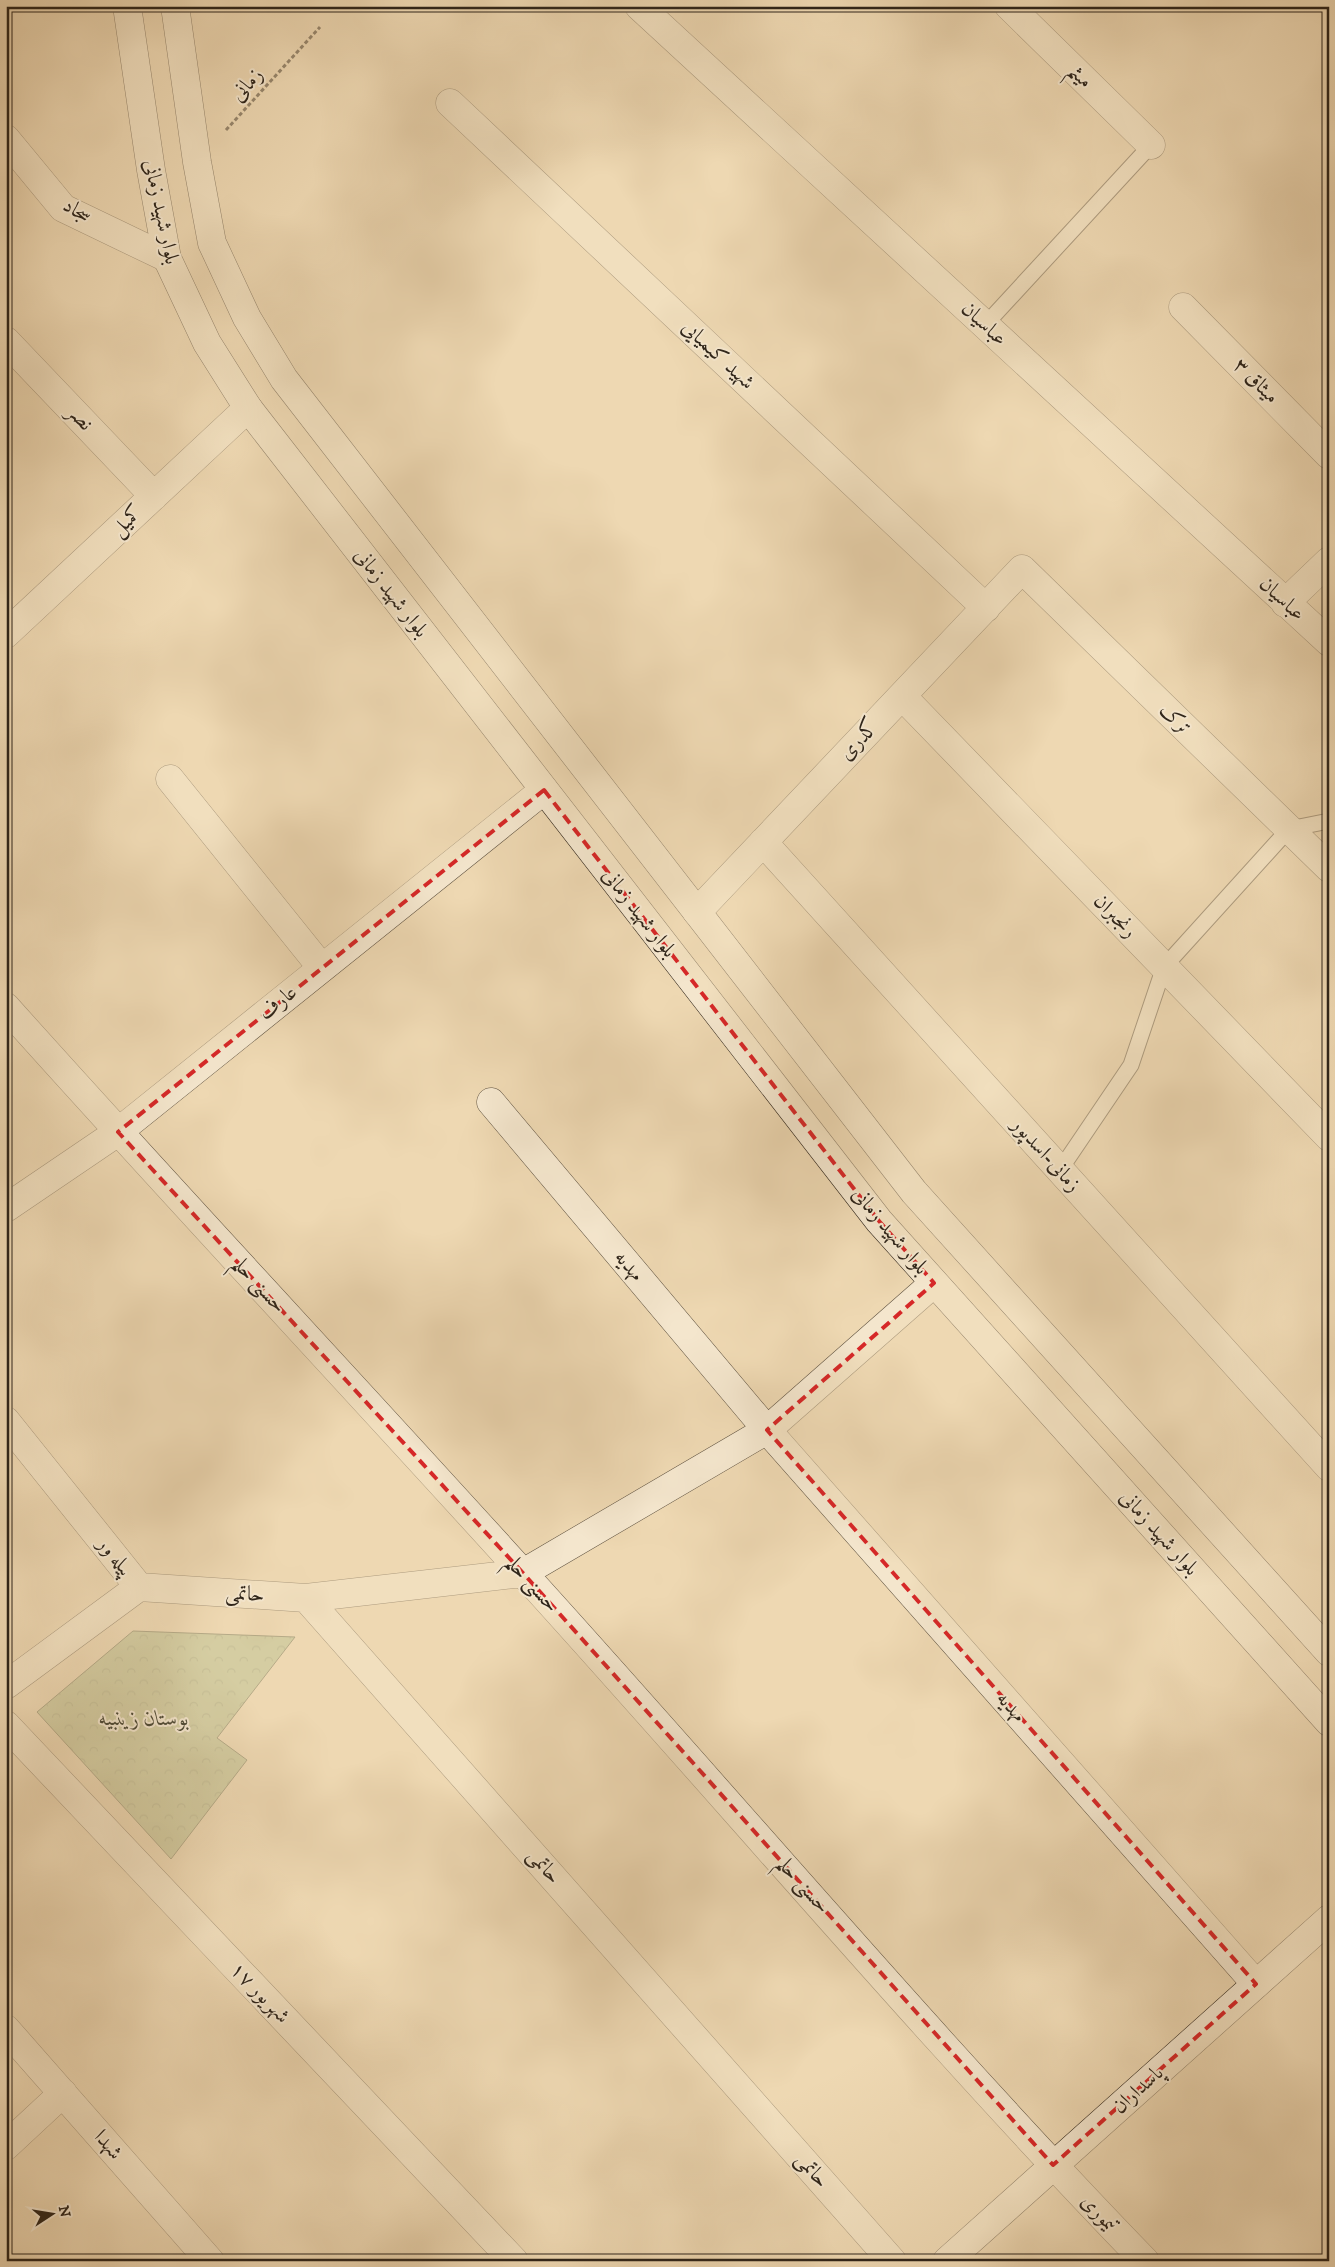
<svg xmlns="http://www.w3.org/2000/svg" width="1335" height="2267" font-family="'IM FELL DW Pica',Amiri,serif">
<style>
.park{fill:url(#park-crowns);stroke:#727254}
.lines{fill:none;stroke-linecap:round;stroke-linejoin:round}
.service-casing{stroke:#5f5240;stroke-width:17}
.minor-casing{stroke:#5f5240;stroke-width:29}
.secondary-casing{stroke:#2f251a;stroke-width:29}
.path{stroke:#2f251a;stroke-width:3;stroke-dasharray:4 2.5;stroke-linecap:butt}
.service{stroke:#f4e6cd;stroke-width:15}
.minor{stroke:#f4e6cd;stroke-width:28}
.secondary{stroke:#f4e6cd;stroke-width:28}
.marked{fill:none;stroke:#d62828;stroke-width:4;stroke-dasharray:10 6;stroke-linejoin:round}
.labels{text-anchor:middle;dominant-baseline:central;stroke-width:4;stroke-linejoin:round;paint-order:stroke}
.street-label{font-size:21px;fill:#2f251a;stroke:#f4e6cd}
.park-label{font-size:21px;font-style:italic;fill:#504c37;stroke:#f4e6cd}
</style>
<defs>
<pattern id="park-crowns" width="20" height="18" patternUnits="userSpaceOnUse" patternTransform="scale(1.25)"><rect width="20" height="18" fill="#b5bf8e"/><path d="M2 6a3 3 0 1 1 6 0M12 15a3 3 0 1 1 6 0" fill="none" stroke="#9ca47a"/></pattern>
</defs>
<rect width="100%" height="100%" fill="#eed8b2"/>
<filter id="stains"><feTurbulence type="fractalNoise" baseFrequency=".004" numOctaves="4"/><feColorMatrix values="0 0 0 0 .2 0 0 0 0 .09 0 0 0 0 .02 0 0 0 .5 -.17"/></filter>
<radialGradient id="worn" r=".72"><stop offset=".6" stop-color="#630" stop-opacity="0"/><stop offset="1" stop-color="#630" stop-opacity=".3"/></radialGradient>
<path class="park" d="M133 1631 295 1637 217 1738 247 1760 171 1859 37 1712Z"/>
<g class="lines">
<g class="service-casing">
<path id="service" d="M985 325 1151 145
M1060 1170 1131 1065 1164 967 1289 829 1329 821"/>
</g>
<g class="minor-casing">
<path id="minor" d="M639 6 1329 642
M1009 6 1151 145
M450 103 986 608
M6 139 63 208 167 258
M1183 307 1329 455
M6 341 154 496
M1285 603 1329 561
M6 634 248 408
M902 696 1329 1137
M170 779 322 968
M763 842 1329 1467
M697 912 1022 569 1329 868
M6 1007C176 1197 351 1383 523 1573 731 1802 930 2039 1145 2261
M491 1102 767 1430 1256 1984
M6 1208 118 1132 544 790
M6 1421 139 1587 6 1685
M139 1587 306 1598 892 2261
M306 1598 523 1573 767 1430 934 1283
M6 1725 514 2261
M6 2029 210 2261
M6 2146 63 2093"/>
</g>
<g class="secondary-casing">
<path id="secondary" d="M127 6 151 170 167 258 207 343 248 408 879 1221 1329 1722
M175 6 197 162 212 243 247 318 284 379 914 1192 1329 1652
M947 2261 1329 1919"/>
</g>
<path class="path" d="M226 130 320 27"/>
<use href="#service" class="service"/>
<use href="#minor" class="minor"/>
<use href="#secondary" class="secondary"/>
</g>
<path d="M0 0H1335V2267H0ZM544 790 879 1221 934 1283 767 1430 1256 1984 1053 2165 523 1573 118 1132Z" fill="#eed8b2" fill-opacity=".55" fill-rule="evenodd"/>
<path class="marked" d="M544 790 879 1221 934 1283 767 1430 1256 1984 1053 2165 523 1573 118 1132Z"/>
<g class="labels">
<g class="street-label">
<text transform="translate(1080 76) rotate(44)">میثم</text>
<text transform="translate(247 85) rotate(-48)">زمانی</text>
<text transform="translate(77 211) rotate(32)">سجاد</text>
<text transform="translate(161 212) rotate(78)">بلوار شهید زمانی</text>
<text transform="translate(984 324) rotate(43)">عباسیان</text>
<text transform="translate(718 355) rotate(43)">شهید کیمیایی</text>
<text transform="translate(1256 381) rotate(45)">میثاق ۳</text>
<text transform="translate(80 418) rotate(46)">نصر</text>
<text transform="translate(127 521) rotate(-43)">کمیل</text>
<text transform="translate(391 593) rotate(52)">بلوار شهید زمانی</text>
<text transform="translate(1282 599) rotate(43)">عباسیان</text>
<text transform="translate(1175 719) rotate(44)">ترک</text>
<text transform="translate(859 740) rotate(-47)">کدری</text>
<text transform="translate(639 913) rotate(52)">بلوار شهید زمانی</text>
<text transform="translate(1115 916) rotate(46)">رنجبران</text>
<text transform="translate(278 1003) rotate(-39)">عارف</text>
<text transform="translate(1046 1155) rotate(48)">زمانی-اسدپور</text>
<text transform="translate(890 1231) rotate(50)">بلوار شهید زمانی</text>
<text transform="translate(629 1266) rotate(50)">مهدیه</text>
<text transform="translate(259 1285) rotate(47)">حسنی حلم</text>
<text transform="translate(1159 1533) rotate(48)">بلوار شهید زمانی</text>
<text transform="translate(115 1557) rotate(51)">پیله ور</text>
<text transform="translate(532 1584) rotate(48)">حسنی حلم</text>
<text transform="translate(245 1594) rotate(4)">حاتمی</text>
<text transform="translate(1011 1707) rotate(49)">مهدیه</text>
<text transform="translate(544 1866) rotate(49)">حاتمی</text>
<text transform="translate(803 1885) rotate(48)">حسنی حلم</text>
<text transform="translate(260 1993) rotate(46)">۱۷ شهریور</text>
<text transform="translate(1138 2090) rotate(-42)">پاسداران</text>
<text transform="translate(108 2145) rotate(49)">شهدا</text>
<text transform="translate(812 2170) rotate(49)">حاتمی</text>
<text transform="translate(1099 2213) rotate(46)">تیموری</text>
</g>
<g class="park-label">
<text x="144" y="1719">بوستان زینبیه</text>
</g>
</g>
<rect width="1335" height="2267" fill="none" stroke="#eed8b2" stroke-width="25"/>
<rect x="8" y="8" width="1320" height="2252" fill="none" stroke="#2f251a" stroke-width="2.5"/>
<rect x="12" y="12" width="1310" height="2242" fill="none" stroke="#2f251a"/>
<g transform="translate(52 2214) rotate(78)" stroke="#f4e6cd" stroke-width="4" paint-order="stroke">
<path d="M0-4L9 19L0 12L-9 19Z" fill="#2f251a"/>
<text y="-8" font-size="14" font-weight="bold" text-anchor="middle" fill="#2f251a">N</text>
</g>
<rect width="100%" height="100%" filter="url(#stains)"/>
<rect width="100%" height="100%" fill="url(#worn)"/>
</svg>
